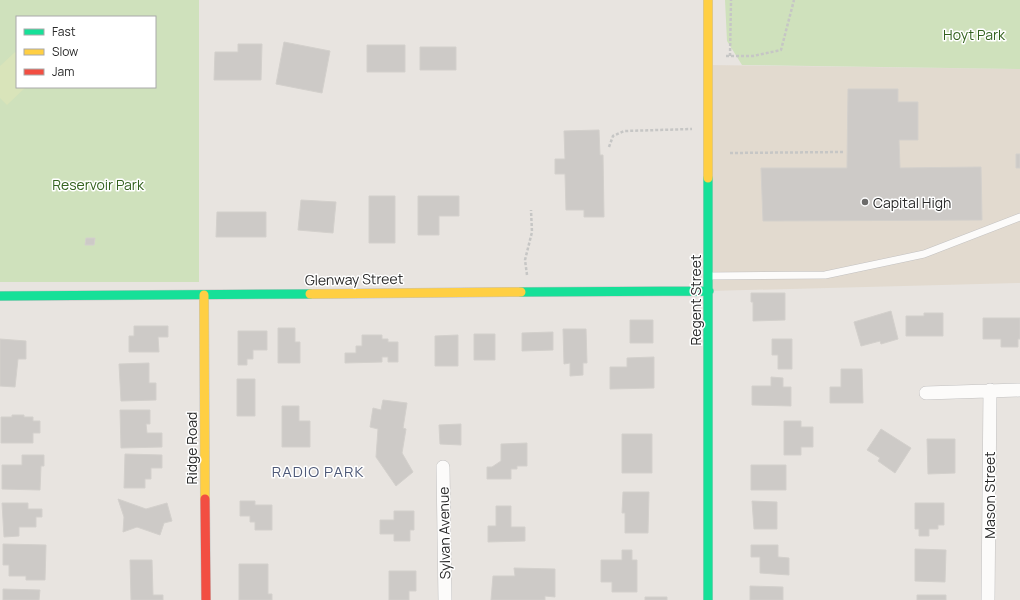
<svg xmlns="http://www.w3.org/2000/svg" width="1020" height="600" font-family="Manrope,sans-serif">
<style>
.education{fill:#e2dacf}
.green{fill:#cfe1bc;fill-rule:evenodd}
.pitch{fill:#d9e4ba}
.building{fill:#cdcac7;stroke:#d3d0cc}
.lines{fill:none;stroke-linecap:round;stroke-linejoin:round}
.lane-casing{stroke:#c2c1c1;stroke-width:8}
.street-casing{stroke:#c2c1c1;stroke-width:14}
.fast-casing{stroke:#c2c1c1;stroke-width:10}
.slow-casing{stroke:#c2c1c1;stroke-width:10}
.jam-casing{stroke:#c2c1c1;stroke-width:10}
.path{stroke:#c6c6c5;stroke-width:2.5;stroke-dasharray:3 2;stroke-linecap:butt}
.lane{stroke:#fcfbfa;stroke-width:7}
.street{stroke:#fcfbfa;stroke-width:13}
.fast{stroke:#16e098;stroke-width:9}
.slow{stroke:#ffcf43;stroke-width:9}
.jam{stroke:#f24e42;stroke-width:9}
.poi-dot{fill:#6c6b6a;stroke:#fff;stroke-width:1.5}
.labels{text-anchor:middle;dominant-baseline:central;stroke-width:3;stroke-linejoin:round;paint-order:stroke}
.park-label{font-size:14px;fill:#34621f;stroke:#fff}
.poi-label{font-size:14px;fill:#2a2a2a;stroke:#fff;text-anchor:start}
.street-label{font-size:14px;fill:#2a2a2a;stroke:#fff}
.neighbourhood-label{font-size:15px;letter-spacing:1px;fill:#4e5978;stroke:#fff}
</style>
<rect width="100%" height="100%" fill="#e8e4e0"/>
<path class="education" d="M708 65 1020 69V283L709 291Z"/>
<path class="green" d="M0 0H199V282H0ZM17 17H155V87H17Z
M725 0H1020V69L742 65 727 41Z"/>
<path class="pitch" d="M15 52 17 54V87H26L7 105 0 98V66Z"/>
<path class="building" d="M284 42 330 51 322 93 276 84Z
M238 44H262L261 80H214L215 52H238Z
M367 45H405V72H367Z
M420 47H456V70H420Z
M848 89H898V102H918V140H899L900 168 981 167 982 220 763 221 761 168H847Z
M599 130 600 155H603L604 217H584V210H566L565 174H555V159H565L564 131Z
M1016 154H1020V168H1016Z
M369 196H395V243H369Z
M418 196H459V216H439V235H418Z
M301 200 336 202 333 233 298 230Z
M217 212H266V237H216Z
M86 238H95L94 245H85Z
M751 293H785V320L753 321V302H751Z
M891 311 898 339 881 344 880 341 861 346 854 322Z
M924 313H943V336H906V316H924Z
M983 318H1020V339H1018V347H1001V339H983Z
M630 320H653V343H630Z
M134 326H168V337H158L159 352H129V336H134Z
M278 328H295V342H300V363H278Z
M563 329H586L587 363H583V375L570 376V363L564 364Z
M238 331H267V350H253V359H247V365H238Z
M553 332V350L522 351V333Z
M474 334H495V360H474Z
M362 335H382V339H388V342H398V362H388V357H382V362L345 363V353H356V346H362Z
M458 335V366H435V336Z
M0 339 26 341V359H18L15 387 0 386Z
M772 339H792V369H778V355H772Z
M654 357V388L610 389V367H627V358Z
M149 363V383H156V400L121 401 119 364Z
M841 369H862L863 403H830V387H841Z
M771 377 783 378V387H791V406L752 405V386H771Z
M237 379H255V416H237Z
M383 400 407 403 403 428 406 429 402 453 413 472 396 486 376 457 378 429 370 427 373 408 381 410Z
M282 406H299V421H310V447H282Z
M120 410H150V424H146L147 433H162V447L121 448Z
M12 415H24V417H33V421H40V433H33V443H1V417H12Z
M784 421H801V427H813V447H801V455H784Z
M461 424V445L440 444 439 425Z
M881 429 911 448 895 473 878 461 880 458 867 450Z
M622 434H652V473H622Z
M927 439H955V473L928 474Z
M527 443V466H517V469H511V479H487V467H492L501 461V444Z
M125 454 162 455V468H151V479H145V488H124Z
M22 455H44V466H41L40 490 2 489V465H22Z
M751 465H786V490H751Z
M623 492H649L648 533H625V513H622Z
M118 499 146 509 167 503 172 521 164 523 160 535 137 527 123 532 124 517Z
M240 501H255V505H272V530H255V522H250V516H240Z
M752 501 777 502V529H754Z
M2 503H28V509H42V517H36V527H19V536L4 537Z
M915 503H944V525H938V529H929V536H919V529H915Z
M496 506H511V527H525V541L488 542V526H496Z
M394 511H414V530H410V541H394V534H380V520H394Z
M3 544 46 545 45 580H26V576H9V565H3Z
M751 545H778V557L789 558V575L760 573V557H751Z
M915 549 946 550 945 582 915 581Z
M622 550H632V560H637V592H612V582H601V560H622Z
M130 560H152L153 595H163V600H131Z
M239 564H268V594H272V600H239Z
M514 568 555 569V597L545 596V600H491L493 576H515Z
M389 571H416V591H409V600H389Z
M750 586 783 587V600H750Z
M3 589 40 590 39 600H3Z
M917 595H946V600H917Z
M645 597H667V600H645Z"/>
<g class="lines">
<g class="lane-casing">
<path id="lane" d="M709 276 825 275 924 254 1020 217"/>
</g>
<g class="street-casing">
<path id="street" d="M926 393 1020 390
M443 467 445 600
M988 600 990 390"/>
</g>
<g class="fast-casing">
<path id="fast" d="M708 178V600
M521 292 709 291
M0 296 310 294"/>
</g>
<g class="slow-casing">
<path id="slow" d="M708 0V178
M310 294 521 292
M204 295 205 499"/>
</g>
<g class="jam-casing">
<path id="jam" d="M205 499 206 600"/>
</g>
<path class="path" d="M726 56H753L781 50 794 0
M730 56 731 0
M609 147 613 136 624 131 692 129
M730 153 843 152
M527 275 525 260 532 232 531 210"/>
<use href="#lane" class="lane"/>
<use href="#street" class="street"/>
<use href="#fast" class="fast"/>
<use href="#slow" class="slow"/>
<use href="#jam" class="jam"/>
</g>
<circle class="poi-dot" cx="865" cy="202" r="4"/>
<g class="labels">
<g class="park-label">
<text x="974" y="34">Hoyt Park</text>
<text x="98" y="184">Reservoir Park</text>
</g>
<g class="poi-label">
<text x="873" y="202">Capital High</text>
</g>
<g class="street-label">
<text transform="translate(354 279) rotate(-1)">Glenway Street</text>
<text transform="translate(695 300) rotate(-90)">Regent Street</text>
<text transform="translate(191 448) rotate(-90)">Ridge Road</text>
<text transform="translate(989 495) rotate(-90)">Mason Street</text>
<text transform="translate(444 533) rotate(-91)">Sylvan Avenue</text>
</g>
<g class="neighbourhood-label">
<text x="318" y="471">RADIO PARK</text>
</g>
</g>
<rect x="16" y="16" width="140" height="72" fill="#ffffff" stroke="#aaaaaa"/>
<rect x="24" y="29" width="20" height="6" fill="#16e098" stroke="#aaaaaa"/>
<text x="52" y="36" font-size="12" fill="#2a2a2a">Fast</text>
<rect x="24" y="49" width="20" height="6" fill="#ffcf43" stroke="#aaaaaa"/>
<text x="52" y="56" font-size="12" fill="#2a2a2a">Slow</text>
<rect x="24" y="69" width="20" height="6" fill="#f24e42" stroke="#aaaaaa"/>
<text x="52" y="76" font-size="12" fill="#2a2a2a">Jam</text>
</svg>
